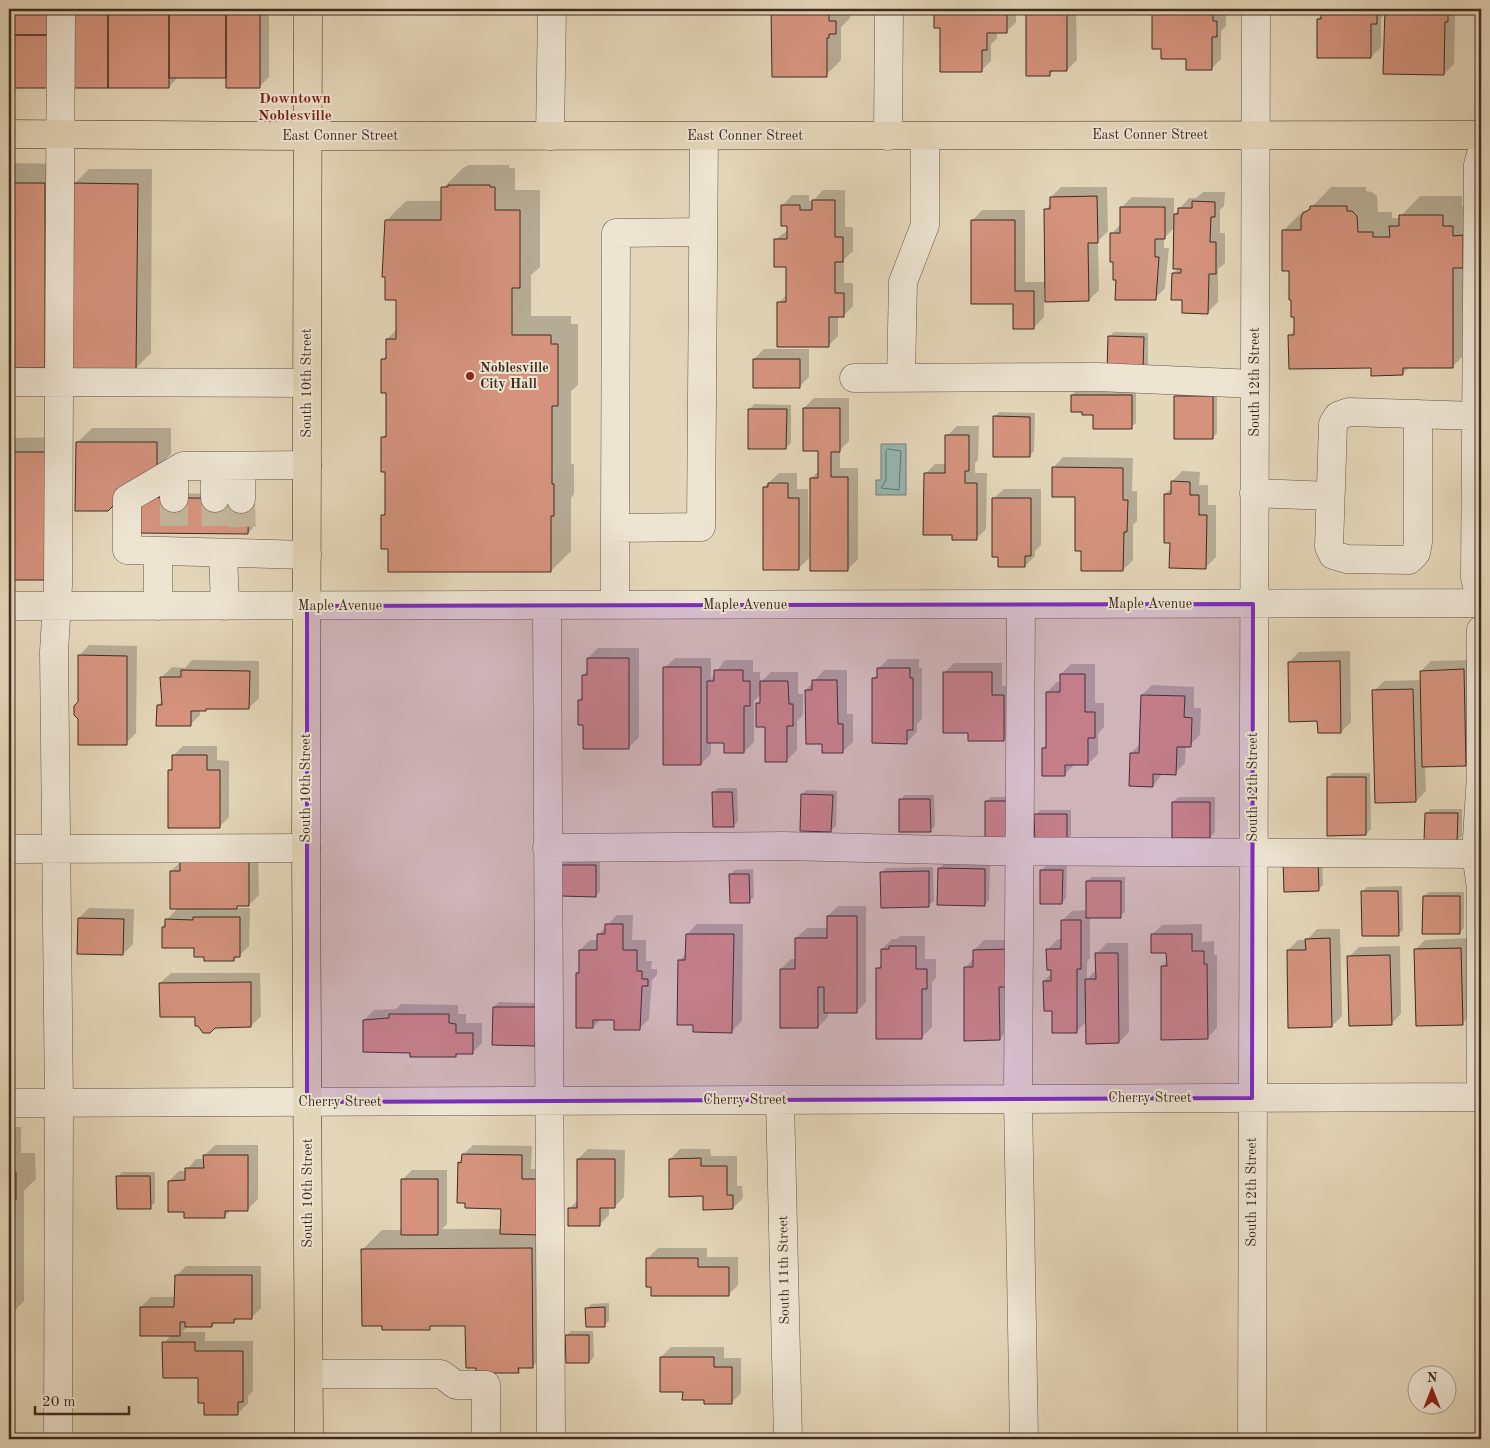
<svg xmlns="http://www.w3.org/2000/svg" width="1490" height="1448" font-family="'Old Standard TT',serif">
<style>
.water{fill:#96b8b4;stroke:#738078}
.shadow{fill:#0003}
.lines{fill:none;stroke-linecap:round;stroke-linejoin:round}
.shore{stroke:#6a726a;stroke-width:1}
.building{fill:#d5937e;stroke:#3e2b1f}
.minor-tunnel{stroke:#c3b49a;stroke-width:28;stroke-dasharray:28 14;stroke-linecap:butt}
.minor-casing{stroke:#685646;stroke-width:29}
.major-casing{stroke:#3e2b1f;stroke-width:29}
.minor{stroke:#ede4d2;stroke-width:28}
.major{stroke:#e4d6b9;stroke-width:28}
.marked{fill:#7b2cbf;fill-opacity:0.2;stroke:#7b2cbf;stroke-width:4;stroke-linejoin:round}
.poi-dot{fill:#8f2418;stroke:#ede4d2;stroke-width:2}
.labels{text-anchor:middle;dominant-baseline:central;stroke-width:4;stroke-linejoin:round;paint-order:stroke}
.street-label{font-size:14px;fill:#3e2b1f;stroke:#ede4d2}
.poi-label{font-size:14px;font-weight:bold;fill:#3e2b1f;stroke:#ede4d2;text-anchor:start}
.neighbourhood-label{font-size:15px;font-weight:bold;fill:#7a1f14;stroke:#ede4d2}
</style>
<rect width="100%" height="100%" fill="#e4d6b9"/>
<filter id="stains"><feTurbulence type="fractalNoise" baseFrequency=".004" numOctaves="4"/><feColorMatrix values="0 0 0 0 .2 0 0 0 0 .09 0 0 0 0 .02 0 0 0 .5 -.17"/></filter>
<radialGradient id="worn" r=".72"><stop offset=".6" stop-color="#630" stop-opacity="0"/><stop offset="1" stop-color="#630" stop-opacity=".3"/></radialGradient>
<path class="water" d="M881 444H906V495H876V480H881Z"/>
<path class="shadow" d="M9 9H68L47 87H9Z
M73 9H269V77L259 87 227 76H179L169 87Z
M773 9H850V18L841 27V60L826 75H773Z
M935 9H1016V22L1006 32H997V38L991 44V61L981 71 942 27H935Z
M1027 9H1076L1077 60 1067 70H1055L1049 75H1028Z
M1153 9H1222V11H1226V26L1221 31V59L1211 69 1162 48H1153Z
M1322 9H1458L1455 14 1454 64 1444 74 1386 13 1381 18V47L1371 57 1318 19 1322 15Z
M9 163 65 164 64 347 44 367H9Z
M469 165H509V168H515V190H540V267L531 275V316H571V324H578V385L571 391V464H574V494L571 498V551L551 571 389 548 382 516 387 511V470L382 438 387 433V392L383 359 387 355V339L397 329V298L386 221 406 201H443V188L463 168Z
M89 169H152L151 353 136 368 74 184Z
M1061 187H1107L1108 231 1098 241 1099 290 1089 300 1044 288V317L1034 328 1014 303 972 221 982 210H1025V282H1046L1045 210 1051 204V197Z
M1331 187H1366V191L1372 192 1377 196 1378 212H1392V218H1399L1420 196H1462V206H1472L1473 346 1453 366 1410 367 1402 374 1372 367 1290 335 1295 330 1290 270 1283 231 1303 211H1308Z
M823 190H845V227H853V251L844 259V283H853V306L843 316H838V336L828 346 779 303 787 294V266L775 240 788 230 782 206 792 195H809V201H813Z
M1203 192H1225L1224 206 1220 210V233H1225V263L1218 269V302L1208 312 1183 299 1173 274 1179 267 1175 227 1164 238V248H1169L1165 288 1155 298 1117 278 1111 234 1121 224 1122 207 1132 197 1174 198V215L1189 198H1196Z
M1114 332 1148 333V364L1143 369 1109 337Z
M764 349H809V377L799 387 754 359Z
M1077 390H1136V423L1131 427 1083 410 1072 395Z
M1180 391H1217V433L1212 438 1175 396Z
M814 398H849V441L840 450V468H858V559L848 569 811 478 819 471V450L804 408Z
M754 404 791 405V443L786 448 750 409Z
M999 412 1035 413 1034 451 1030 456 994 417Z
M957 426H979L978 460 975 463V473H987L986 529 976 539 925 474 935 464H947V436Z
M92 428H171V454L156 469 77 443Z
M62 437 47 579H9V442L13 438Z
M1063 457 1133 458 1132 491H1137V521L1133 525V560L1123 570 1076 496 1053 468Z
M1182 471 1200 472 1199 485H1208V505H1216V557L1206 567 1171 542 1165 494 1172 488V482Z
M779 473H797V489H808L809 558 799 568 764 487Z
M1004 489H1041V545L1035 551V556L1025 566 993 499Z
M142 493 253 494V528L248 533Z
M89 645 137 646 136 733 126 743 79 702V656Z
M598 648H639V737L629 747 584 724 580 700 583 696V675L588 670V658Z
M1350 651 1351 722 1341 732 1319 720 1289 662 1299 652Z
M675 658H711V679L725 660H753V672H760V683L771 672H798V694H803V715L797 721V750L787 760 767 726 757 704 761 700V694L754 701V742L744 752 726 742H711V754L701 764 665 668Z
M888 659H919V668H922V719L917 724V732L907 742 874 678 878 674V669Z
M192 660 259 661V698L249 708H208L200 710V715L190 725 158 705 163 700 162 677 172 667 185 668Z
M1473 660 1475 755 1465 765 1425 766 1426 791 1416 801 1374 691 1384 681 1422 680 1421 671 1431 661Z
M954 663H1002V686L1013 685 1014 730 1004 740 969 731 944 673Z
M1071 664H1095V703H1104V727L1098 734V754L1088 764H1075L1065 774 1043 748 1047 744V692L1057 682H1061V674Z
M824 670H847V714H853V742L842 752 823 742 806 690Z
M1152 685 1194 687V708H1201L1200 735 1190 745H1186L1185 763 1175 773H1163L1153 786 1131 753 1140 744 1142 695Z
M183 746H217V760L229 761V817L219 827 169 771 173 767V756Z
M1333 773H1370L1371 829 1366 834 1328 778Z
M718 788H737L738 821 733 826 713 793Z
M807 790 837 791 836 826 831 830 802 794Z
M905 795H934L935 826 930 830 900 800Z
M991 797H1016V832L986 802Z
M1178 797H1215V832L1210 837 1173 802Z
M1431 809H1462V836L1457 841 1426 813Z
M1040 810H1071V838L1067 842 1036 815Z
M258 851 259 895 249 905H239L236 908H250L249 946 239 956 234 960 205 956 196 947 163 927 166 920 178 908 171 871 191 852Z
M1322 855 1323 885 1318 890 1285 891Z
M567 861H600V891L596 896 562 865Z
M944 864 990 865 989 900 984 905 939 869Z
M1046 866H1067L1066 898 1062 903 1041 870Z
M933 867 934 901 929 905 881 873 886 868Z
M753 869 754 897 749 901 730 875 735 870Z
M1092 877H1125V912L1120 916H1090V958L1087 962V979L1097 969V953L1107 943H1128L1129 1032 1119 1042 1087 1021 1077 1031 1053 1010 1044 981 1052 973 1048 949 1058 939H1062V921L1072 911 1087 910V881Z
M1402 886 1403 930 1398 934 1362 892 1367 887Z
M1429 892H1464V928L1459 933 1424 896Z
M838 906H866V1002L856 1012H828V1017L818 1027 781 969 791 959H796V938L807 928H828V916Z
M89 908 134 909 133 944 123 954 79 918Z
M617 915H633L632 940H646V961H652L651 969H657V975L652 980 649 1019 639 1029 615 1019H601L593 1027 577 973 580 970V950L590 940H598V935Z
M697 924H743L742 1021 732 1031 694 1024 679 961 687 953V934Z
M1202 924V942L1214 941V955H1217V1028L1207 1038 1162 966 1168 960 1167 952 1152 935 1162 925Z
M1317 929H1340L1342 1016 1332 1026 1288 950 1298 940H1307Z
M900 936H925V959H936V978L932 982V1027L922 1037 877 969 882 964V949L892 939H897Z
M1471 938 1472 1013 1462 1024 1415 950 1425 940Z
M984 940H1020L1009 1029 999 1039 965 968 974 958V950Z
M1400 946 1401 1014 1391 1024 1349 957 1359 947Z
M171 973H260L261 1016 251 1026 215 1027 196 1016 160 983Z
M9 974H13V1023L9 1028Z
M499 1002 540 1003V1040L535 1045 494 1007Z
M401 1004 458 1005V1014H466V1023H482V1043L472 1053H458L455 1056 364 1020 374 1010 396 1009Z
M9 1127H21V1153H35L36 1179 24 1191V1301L9 1317Z
M215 1145H258V1199L248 1209H232L224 1217 185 1211 169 1181 179 1171H186L196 1159H205V1155Z
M473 1145 532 1146 531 1169H550L553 1346 533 1366H523L518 1372 467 1324H433L429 1328 362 1250 382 1230H402V1180L412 1170H447V1224L442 1229H502V1207L459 1163 463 1159V1155Z
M588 1149 625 1150 624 1197 614 1207H609V1215L599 1225 570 1208 578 1200V1159Z
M680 1149H710L711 1156H737V1186H742L743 1198 733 1208 704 1195 670 1159Z
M122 1172H155V1203L150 1207 118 1177Z
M658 1248H707V1257H738V1285L728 1295 648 1258Z
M186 1266H261V1308L251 1318H238L234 1322 216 1321 212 1326 189 1325 182 1332H205V1341H253V1391L248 1396V1403L238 1413 205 1402 199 1377 164 1343 171 1335 141 1307 151 1297H176V1276Z
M609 1303V1321L604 1325 587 1309 591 1304Z
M571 1331H593L594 1357 589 1362 566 1336Z
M671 1347H724V1358H741V1393L731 1403 705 1399 684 1391 661 1357Z"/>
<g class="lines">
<path class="shore" d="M888 449 901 451 899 490 881 488 886 480V451Z"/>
</g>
<path class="building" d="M9 9H48V35H9Z
M72 9H108V88H72Z
M108 9H169V88H108Z
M169 9H226V78H169Z
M226 9H260V88H226Z
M771 9H829V21H836V34H829V38H827V77H772Z
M934 9H1007V33H987V50H982V72H940V28H934Z
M1026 9H1067V71H1050V76H1026Z
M1152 9H1213V21H1217V37H1212V70H1186V59H1161V49H1152Z
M1321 9H1377V24H1371V58H1317V19H1321Z
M1385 9H1448V22H1445L1444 75 1383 74Z
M9 35H48V88H9Z
M9 183H45V368H9Z
M73 183 138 184 136 370H71Z
M448 185H490V187H495V210H520V288H512V335H551V344H558V406H552V484H554V516H551V572H388V549H381V515H385V472H381V437H386V393H381V359H386V339H396V300H385V277H382L385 220H441V187H448Z
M1097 196 1098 243H1088L1089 301 1045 302 1044 209H1050V197Z
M812 200H835V237H843V262H835V293H844V317H829V347H777V302H786V267H774V239H787V226H781V205H800V210H812Z
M1192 201 1215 202V217H1211L1210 242H1216V274H1209L1208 314 1182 313V300H1171L1172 273H1181V269H1173L1174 214H1178V208H1192Z
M1310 206H1347V211H1352L1357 216 1358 232H1373V237H1390L1389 226H1399V215H1443V226H1453V236L1463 235V268H1453V368H1403V375L1371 376V368L1289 369 1288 335H1294V317H1291V300H1289V271H1282V230H1301V218L1303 213 1310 209Z
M1120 207H1165V239H1155V257H1159L1156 300H1115L1116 280H1113V262H1110V233H1120Z
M971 220H1015V291H1034V329H1013V304H971Z
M1108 336 1144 337 1143 370H1107Z
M753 359H800V388H753Z
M1071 395H1132V429H1093V415H1082V412H1071Z
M1174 396H1213V439H1174Z
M803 408H840V452H831V477H848V571H810V478H818V451H803Z
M748 409H787L786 449H748Z
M993 416 1030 417V457H993Z
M945 435H969V471H965V483H977V540H952V535H923L924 473H945Z
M76 442H157V471H148L108 511H75Z
M9 452H47V580H9Z
M1052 467 1123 468V500H1128L1127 532H1124L1123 571H1081V551H1075V497H1052Z
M1171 481 1190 482V495H1199V515H1207L1206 569 1169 568 1170 543H1164V494H1171Z
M768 483H788V498H799V570H763V487H768Z
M136 497 249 499 248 534 135 533Z
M992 498H1031V556H1025V567H998V557H992Z
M78 655 127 656V745H78V719L74 715V706L78 702Z
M587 658H629V749H583V725H578V700H582V675H587Z
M1340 661 1341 733H1318L1317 721 1289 722 1288 662Z
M663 667H701V765H663Z
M877 668H910V678H913V730H907V744L872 743V678H877Z
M1464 669 1466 766 1422 767 1420 671Z
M181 670 250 671 249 709H206V711H191V726H156L157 705H162L160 677H181Z
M714 670H743V681H750V706H744V753H724V743H707V681H714Z
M943 672H992V695H1004V741H968V733H943Z
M1060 674H1085V712H1095V738H1088V765H1065V776H1042V748H1046V692H1060Z
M812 680H837L838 724H843V753H822V744H806L805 690H812Z
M760 681H788L789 704H793V726H787V762H765V727H756V703H760Z
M1413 689 1416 802 1375 803 1372 690Z
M1141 695 1185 696 1184 717 1192 718 1191 747H1177L1176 775 1153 774V787L1129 786 1130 753H1139Z
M172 755H207V770H220V828H168V770H172Z
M1327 777H1366V835L1327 836Z
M712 792H732L734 827H713Z
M801 794 833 795 831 832 800 831Z
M899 799H930L931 832H899Z
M985 801H1011L1012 838H985Z
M1172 802H1210V838H1172Z
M1425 813H1458L1457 842 1424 841Z
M1034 814H1067V843L1035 844Z
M1318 859 1319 891 1284 892 1283 860Z
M180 861H249V906H237V909H170V871H180Z
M561 865H596V897L561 896Z
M938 868 985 869V906L937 905Z
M1040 870H1063L1062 904H1040Z
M929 871V907L881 908 880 872Z
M729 874H749L750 903H730Z
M1086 881H1121V918H1086Z
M1361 891H1398L1399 936H1362Z
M1423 896H1460V934H1422Z
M827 916H857V1013H824V987H818V1028H780V969H795V938H827Z
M193 917H240V957H234V961H204V957H194V948H162V927H165V919L193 920Z
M78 918 124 919 123 955 77 954Z
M1061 920H1081V969H1077V1033H1052V1011H1044L1043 981H1051V970H1047L1046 949H1061Z
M605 924H623V950H637V971H642V979H648V986H642L640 1030H614V1020H593V1028H576V973H579V950H597V934H605Z
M686 934H734L732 1033 693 1032V1025H677L678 960H685Z
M1151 934H1192V951H1204V964H1207L1208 1039 1161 1040V966H1167L1166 953H1151Z
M1330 938 1332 1027 1288 1028 1287 950H1306L1305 939Z
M889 946H916V969H927V989H922V1039H876V968H881V949H889Z
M1461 948 1463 1025 1416 1026 1414 949Z
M1010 949 1011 987H999L1000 1040 964 1041V967H973V950Z
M1095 953H1118L1119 1043 1086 1044 1085 979H1096Z
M1390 955 1392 1025 1349 1026 1347 956Z
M251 982V1027L215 1028 210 1033H203L198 1026H195V1017H160L159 983Z
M493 1007H536L535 1046 492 1045Z
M389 1014H449V1023L456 1024V1033H473V1054H456V1057H410V1053L363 1052V1020L389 1018Z
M462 1154 522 1155V1179H540L539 1235 500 1234 501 1209 465 1208V1203H457L458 1162 461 1163Z
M203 1155H248V1211H225V1218H184V1212H168V1181L185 1180V1168H204Z
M701 1158V1166H727V1195H733V1209L703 1210V1196L669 1197V1159Z
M577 1159H615V1208H600V1226H568V1208H577Z
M9 1172H16V1200H9Z
M116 1176H150L151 1209H117Z
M401 1179H438V1235H401Z
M532 1248 533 1368H518L519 1373H476V1368H466L465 1326H430V1330H382V1326H362L361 1249Z
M646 1258H698V1267H729V1296H651V1287H646Z
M175 1275H252V1319H234V1323H212V1327H185V1322H180V1336H140V1307H174Z
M605 1307V1327H586L585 1308Z
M565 1335H589V1363H566Z
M162 1342H195V1351H243V1402H238V1415H204V1403H198V1378H163Z
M660 1357H714V1367H732V1404H704V1400H682L683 1392H660Z"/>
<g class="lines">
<path class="minor-tunnel" d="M174 498V533
M215 498 216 534
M241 499 242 534"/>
<g class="minor-casing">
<path id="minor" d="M550 136 552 9
M888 136 889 9
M1481 154 1478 165 1475 577 1481 603
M854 378 1098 377 1255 384
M901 378 903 282 925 225V136
M9 382 306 383
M1418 414V542L1416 553 1409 560 1347 559 1333 555 1329 547 1333 424 1338 416 1349 412 1478 416
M307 465 183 466 127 499V550L307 555
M215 466V498
M241 466V499
M174 472V498
M1254 493 1330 496
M615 528 616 233 702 232
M158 551V606
M223 553 225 606
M1021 604 1018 1099 1024 1439
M547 605 551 1439
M615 605V528L701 527 704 136
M9 606 1481 603
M547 848 783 846 988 851 1481 854
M9 849 306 848
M1481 1097V888L1476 854 1481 775V630
M780 1100 788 1439
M9 1103 1481 1097
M309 1374H441L456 1385H486V1439
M58 1439 59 1103 54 652 58 585 61 9
M1252 1439 1256 9"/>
</g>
<g class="major-casing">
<path id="major" d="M308 9 306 848 309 1439
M9 134 308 136 1481 135"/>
</g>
<use href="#minor" class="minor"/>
<use href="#major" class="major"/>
</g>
<path class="marked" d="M1253 604 1252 1098 307 1102V606Z"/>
<circle class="poi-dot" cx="470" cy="376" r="5"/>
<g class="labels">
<g class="street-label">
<text x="1150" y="135">East Conner Street</text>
<text x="340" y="136">East Conner Street</text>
<text x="745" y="136">East Conner Street</text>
<text transform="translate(1255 382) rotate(-90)">South 12th Street</text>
<text transform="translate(307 383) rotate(-90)">South 10th Street</text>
<text x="1150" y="604">Maple Avenue</text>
<text x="745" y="605">Maple Avenue</text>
<text x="340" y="606">Maple Avenue</text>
<text transform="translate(1253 787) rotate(-90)">South 12th Street</text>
<text transform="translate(306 788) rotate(-90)">South 10th Street</text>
<text x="1150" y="1098">Cherry Street</text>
<text x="745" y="1100">Cherry Street</text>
<text x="340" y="1102">Cherry Street</text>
<text transform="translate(1252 1192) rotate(-90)">South 12th Street</text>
<text transform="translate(308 1193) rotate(-90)">South 10th Street</text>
<text transform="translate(784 1270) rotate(-91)">South 11th Street</text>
</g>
<g class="poi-label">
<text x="480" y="368">Noblesville<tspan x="480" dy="16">City Hall</tspan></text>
</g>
<g class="neighbourhood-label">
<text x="295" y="99">Downtown<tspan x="295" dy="17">Noblesville</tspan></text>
</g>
</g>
<rect width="1490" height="1448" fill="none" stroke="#e4d6b9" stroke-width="30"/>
<rect x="10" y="10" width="1470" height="1428" fill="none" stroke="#3e2b1f" stroke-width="2.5"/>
<rect x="15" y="15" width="1460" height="1418" fill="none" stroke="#3e2b1f"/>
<g transform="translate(1432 1390)"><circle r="24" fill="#ede4d2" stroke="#a79a8a"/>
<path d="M0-4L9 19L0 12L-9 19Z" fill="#8f2418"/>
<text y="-8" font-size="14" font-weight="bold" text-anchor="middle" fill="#3e2b1f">N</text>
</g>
<path d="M35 1406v8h94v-8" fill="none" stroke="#3e2b1f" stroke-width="2.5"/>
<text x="42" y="1406" font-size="15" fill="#3e2b1f" stroke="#ede4d2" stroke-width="4" paint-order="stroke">20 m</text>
<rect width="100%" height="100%" filter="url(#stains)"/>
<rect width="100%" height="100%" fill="url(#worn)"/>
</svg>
